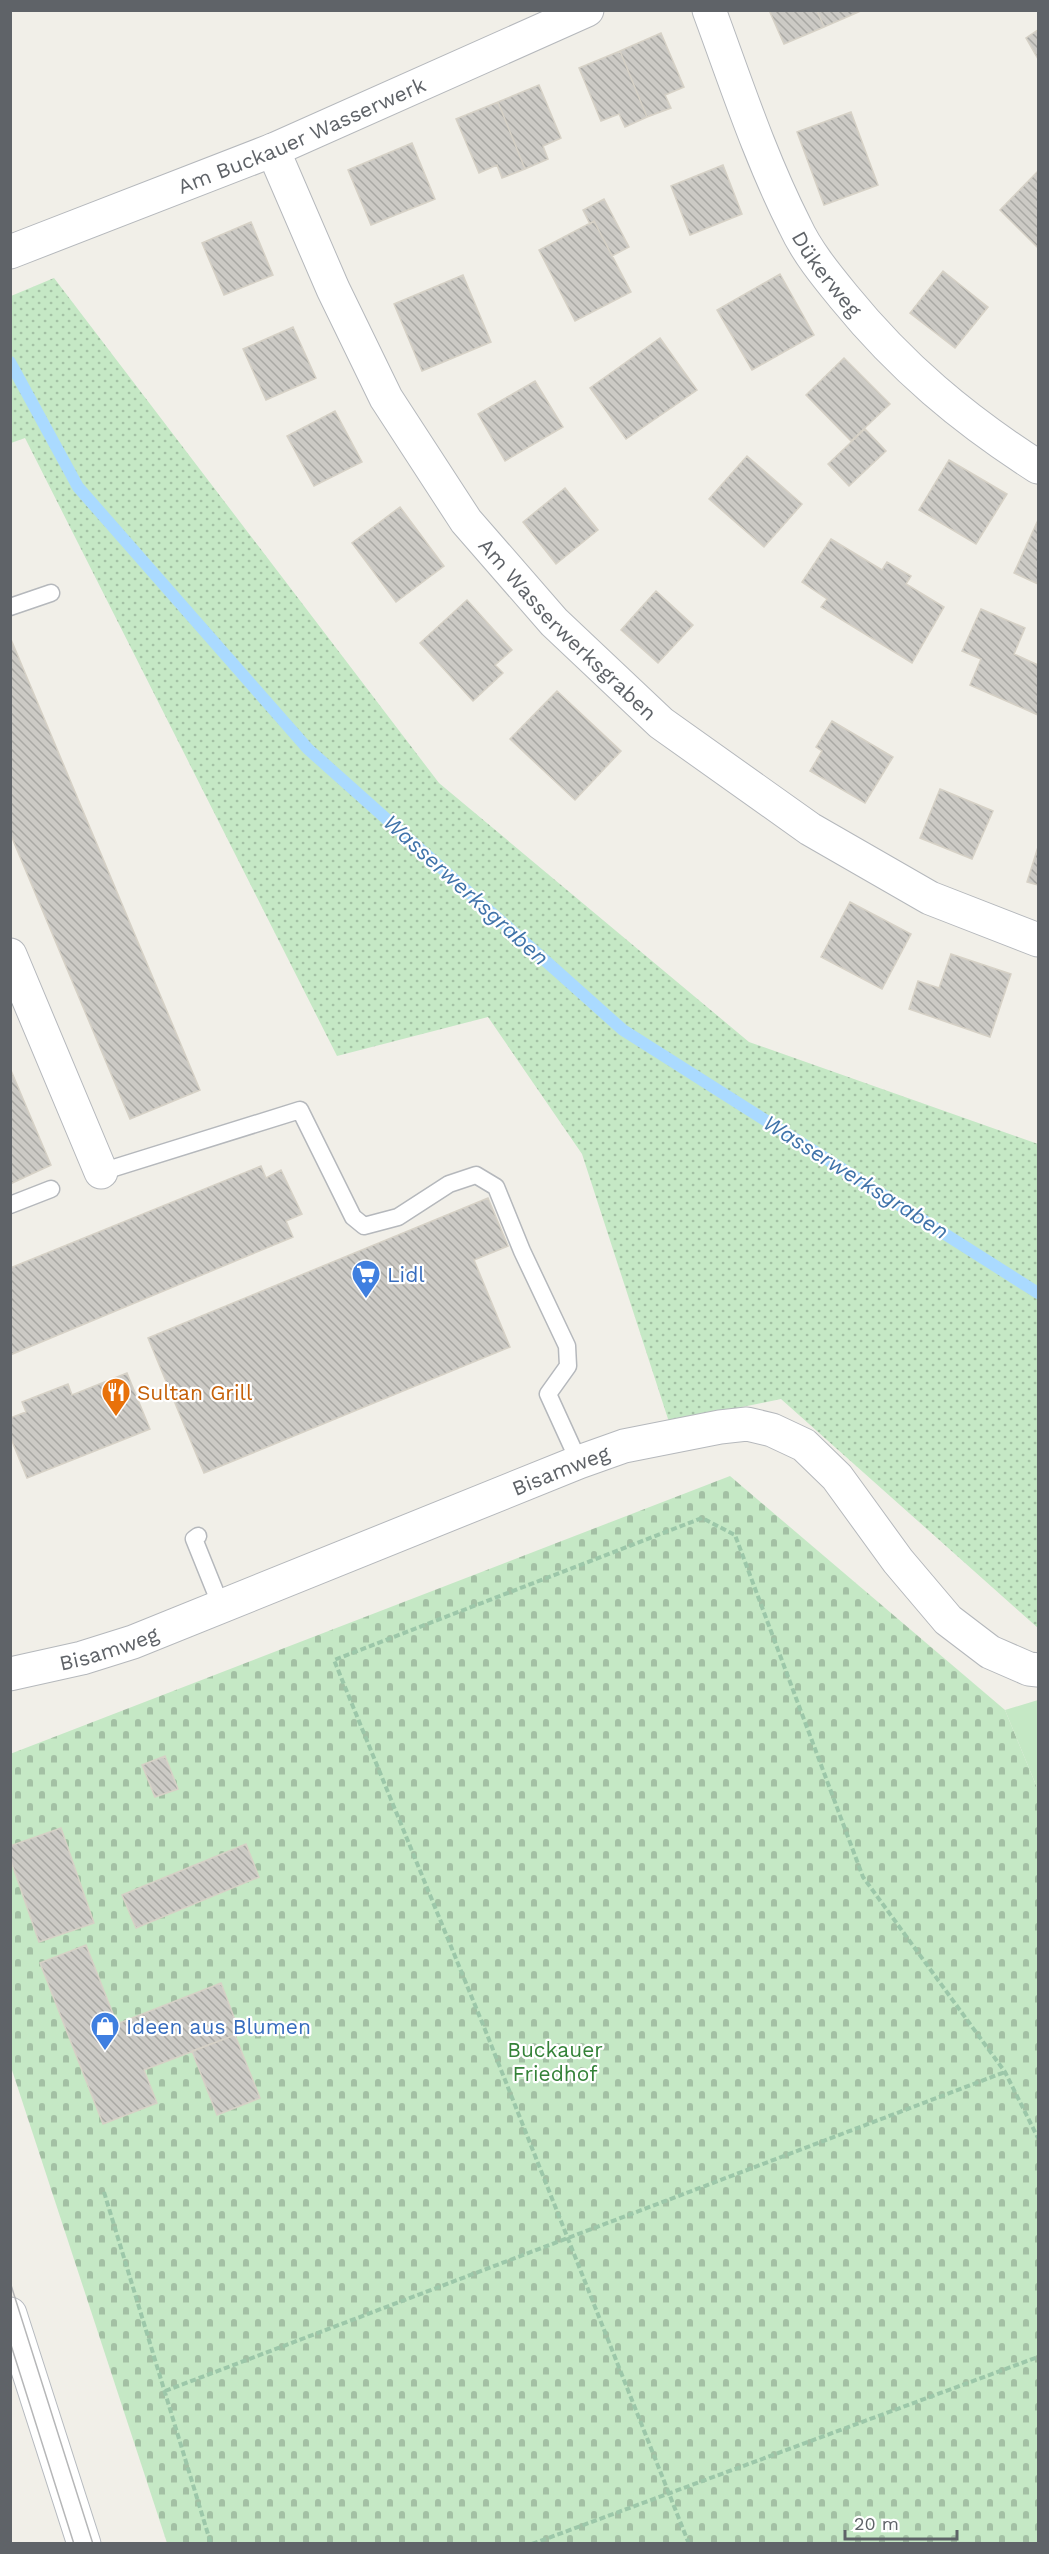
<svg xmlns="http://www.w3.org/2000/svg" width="1049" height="2554" font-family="'Work Sans',sans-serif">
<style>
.grass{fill:url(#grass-dots)}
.cemetery{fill:url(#cemetery-stones)}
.garden{fill:#c5e8c5}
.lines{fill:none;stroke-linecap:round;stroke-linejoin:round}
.stream{stroke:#aadaff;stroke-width:12}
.building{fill:url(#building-back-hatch);stroke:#d6d1c6;stroke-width:1.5}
.service-casing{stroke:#b5b8bc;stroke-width:19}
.minor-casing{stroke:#b5b8bc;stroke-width:35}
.secondary-casing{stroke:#b6babf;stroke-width:35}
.path{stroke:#9cc7a9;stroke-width:4;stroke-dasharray:6 3;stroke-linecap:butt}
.service{stroke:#fff;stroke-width:16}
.minor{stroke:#fff;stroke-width:33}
.secondary{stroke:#fff;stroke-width:33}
.tram{stroke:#b6b7b8;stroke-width:1.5}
.labels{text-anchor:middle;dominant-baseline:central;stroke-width:4.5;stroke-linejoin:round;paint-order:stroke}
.street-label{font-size:21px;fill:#5f6368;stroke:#fff}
.shop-label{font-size:21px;fill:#366cbe;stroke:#fff;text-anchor:start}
.food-label{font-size:21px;fill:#c56008;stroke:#fff;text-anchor:start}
.park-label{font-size:21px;fill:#348238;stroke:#fff}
.water-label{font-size:22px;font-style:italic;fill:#4174aa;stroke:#fff}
</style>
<defs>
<pattern id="grass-dots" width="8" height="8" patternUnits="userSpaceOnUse" patternTransform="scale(1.5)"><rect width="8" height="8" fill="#c5e8c5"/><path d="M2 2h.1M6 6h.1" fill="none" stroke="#a3c0a4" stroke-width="1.8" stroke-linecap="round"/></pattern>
<pattern id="cemetery-stones" width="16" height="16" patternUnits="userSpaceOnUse" patternTransform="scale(1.5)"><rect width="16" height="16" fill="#c5e8c5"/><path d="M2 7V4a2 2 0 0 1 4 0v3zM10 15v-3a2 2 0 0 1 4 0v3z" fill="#a3c0a4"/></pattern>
<pattern id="building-back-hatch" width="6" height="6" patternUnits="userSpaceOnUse" patternTransform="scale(1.5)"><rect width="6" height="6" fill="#cccac5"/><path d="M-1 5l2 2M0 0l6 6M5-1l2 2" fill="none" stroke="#a9a8a4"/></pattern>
</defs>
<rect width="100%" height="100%" fill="#f1efe8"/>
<path class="grass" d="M54 278 439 783 749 1042 1038 1144V1628L781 1399 669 1422 582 1154 488 1017 337 1056 25 438 11 443V296Z"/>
<path class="cemetery" d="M730 1476 1005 1710 1038 1790V2543H167L11 2067 10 1754Z"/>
<path class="garden" d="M1038 1700V1790L1005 1710Z"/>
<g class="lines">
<path class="stream" d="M10 362 78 487 308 749 623 1030 1038 1293"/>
</g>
<path class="building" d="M769 10H817L824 27 784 44Z
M817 10H863L824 27Z
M1038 30V59L1026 38Z
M661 33 684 87 665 95 671 108 647 117 620 51Z
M620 51 647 117 625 127 619 114 601 121 579 68Z
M539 85 561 138 543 146 548 159 525 169 498 102Z
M498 102 525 169 502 178 497 165 479 173 456 119Z
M851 112 878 185 824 205 797 132Z
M412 143 435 199 371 225 348 170Z
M723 165 742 214 690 235 671 186Z
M1038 171V248L1000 210Z
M604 199 629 247 612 256 594 221 590 224 583 210Z
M594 221 631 292 575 321 539 250Z
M251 222 273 275 224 295 202 243Z
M943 271 988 307 955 348 910 313Z
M780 274 814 335 752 370 717 310Z
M463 275 491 342 422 371 394 304Z
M293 327 316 378 266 400 243 349Z
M660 338 697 390 626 439 590 388Z
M844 358 890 404 851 441 806 395Z
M535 381 563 427 505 461 478 414Z
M335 411 362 462 314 486 287 436Z
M865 429 886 451 849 486 828 464Z
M747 456 802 504 764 547 709 499Z
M949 460 1007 494 976 544 919 510Z
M565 488 598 530 556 564 523 522Z
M400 507 444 566 396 602 352 543Z
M1038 520V584L1014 573Z
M831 539 882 570 887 562 911 576 906 584 944 607 912 663 821 607 827 599 802 582Z
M656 591 693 625 658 663 621 630Z
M467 600 512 650 495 665 503 673 473 701 420 643Z
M981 609 1025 628 1014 654 1038 665V715L970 685 981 659 962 651Z
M10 637 200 1090 130 1119 10 833Z
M557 691 621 751 575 800 510 739Z
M832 721 893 757 865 803 810 771 822 751 816 747Z
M940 789 993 811 972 859 920 838Z
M1038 847V885L1027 882Z
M850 902 911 934 882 989 821 957Z
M951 954 1011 974 990 1037 909 1009 918 981 939 988Z
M10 1068 51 1165 10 1184Z
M261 1166 266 1178 281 1170 302 1214 286 1221 293 1237 10 1355V1268Z
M488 1198 508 1246 474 1260 510 1347 204 1473 148 1338Z
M127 1373 150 1429 27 1478 10 1436V1418L26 1412 22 1402 68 1384 72 1395Z
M165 1756 178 1789 155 1797 142 1765Z
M61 1828 94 1923 39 1942 10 1858V1846Z
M246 1844 259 1877 136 1928 122 1895Z
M86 1945 117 2024 221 1983 240 2033 144 2070 157 2103 103 2124 40 1963Z
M235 2035 260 2098 217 2115 192 2051Z"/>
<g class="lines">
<g class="service-casing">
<path id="service" d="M10 607 51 593
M101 1172 300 1110 353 1217 364 1226 398 1217 449 1184 476 1175 496 1187 522 1251 567 1346 568 1366 548 1394 579 1462
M10 1205 51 1189
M198 1536 194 1539 221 1606"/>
</g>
<g class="minor-casing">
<g id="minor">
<path id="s1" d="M709 10C736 83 760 157 795 226 807 252 826 275 844 297 901 367 963 419 1038 467"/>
<path id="s2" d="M273 150 333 289 386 398 466 521 554 622 661 723 810 829 930 898 1038 940"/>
<path id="s3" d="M10 252 273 150 587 10"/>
<path d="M10 955 101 1172"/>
<path id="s4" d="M10 1674 82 1658 133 1642 579 1462 624 1446 720 1427 747 1424 772 1430 804 1445 837 1477 898 1561 948 1620 990 1652 1029 1669 1038 1670"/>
</g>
</g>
<g class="secondary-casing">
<path id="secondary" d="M10 2314 84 2544"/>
</g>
<path class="path" d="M104 2192 211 2544
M165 2391 1005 2072
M532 2544 1038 2357
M689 2544 488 2037 334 1660 702 1518 735 1535 863 1877 1005 2072 1038 2138"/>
<use href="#service" class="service"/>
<use href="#minor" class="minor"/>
<use href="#secondary" class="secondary"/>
<path class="tram" d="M10 2282 93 2544
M10 2342 74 2544"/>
</g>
<defs>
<g id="supermarket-pin" transform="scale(1.5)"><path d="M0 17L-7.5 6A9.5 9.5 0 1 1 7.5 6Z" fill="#3f7fe0" stroke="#fff"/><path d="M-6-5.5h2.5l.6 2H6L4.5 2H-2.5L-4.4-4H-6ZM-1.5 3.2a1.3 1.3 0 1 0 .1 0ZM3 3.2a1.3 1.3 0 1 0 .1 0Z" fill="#fff"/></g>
<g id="restaurant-pin" transform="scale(1.5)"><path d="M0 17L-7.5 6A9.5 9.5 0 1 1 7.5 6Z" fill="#e8710a" stroke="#fff"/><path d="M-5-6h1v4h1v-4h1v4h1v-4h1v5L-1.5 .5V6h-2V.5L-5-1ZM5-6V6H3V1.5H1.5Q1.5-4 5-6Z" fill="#fff"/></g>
<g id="shop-pin" transform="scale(1.5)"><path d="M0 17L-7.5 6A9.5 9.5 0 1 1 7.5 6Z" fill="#3f7fe0" stroke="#fff"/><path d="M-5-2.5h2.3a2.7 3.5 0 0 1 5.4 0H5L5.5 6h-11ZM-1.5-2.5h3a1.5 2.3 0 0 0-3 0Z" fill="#fff"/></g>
</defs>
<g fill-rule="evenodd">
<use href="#supermarket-pin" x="366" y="1274"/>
<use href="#restaurant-pin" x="116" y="1392"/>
<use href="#shop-pin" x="105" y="2026"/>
</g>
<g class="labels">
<g class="street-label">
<text stroke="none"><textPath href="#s3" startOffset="314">Am Buckauer Wasserwerk</textPath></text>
<text stroke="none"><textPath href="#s1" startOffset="290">Dükerweg</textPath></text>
<text stroke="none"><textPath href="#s2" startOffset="568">Am Wasserwerksgraben</textPath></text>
<text stroke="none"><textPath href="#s4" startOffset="588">Bisamweg</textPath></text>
<text stroke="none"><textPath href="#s4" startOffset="102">Bisamweg</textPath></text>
</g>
<g class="shop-label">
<text x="387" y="1274">Lidl</text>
<text x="126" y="2026">Ideen aus Blumen</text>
</g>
<g class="food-label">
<text x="137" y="1392">Sultan Grill</text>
</g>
<g class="park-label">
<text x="555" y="2049">Buckauer<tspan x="555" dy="24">Friedhof</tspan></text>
</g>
<g class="water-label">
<text transform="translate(466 890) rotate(42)">Wasserwerksgraben</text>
<text transform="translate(856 1177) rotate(32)">Wasserwerksgraben</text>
</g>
</g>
<rect width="1049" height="2554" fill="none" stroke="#5f6368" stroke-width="24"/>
<path d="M845 2530v9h112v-9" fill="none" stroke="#5f6368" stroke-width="3"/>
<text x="854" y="2530" font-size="18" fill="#5f6368" stroke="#ffffff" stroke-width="4.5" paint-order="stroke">20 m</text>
</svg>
